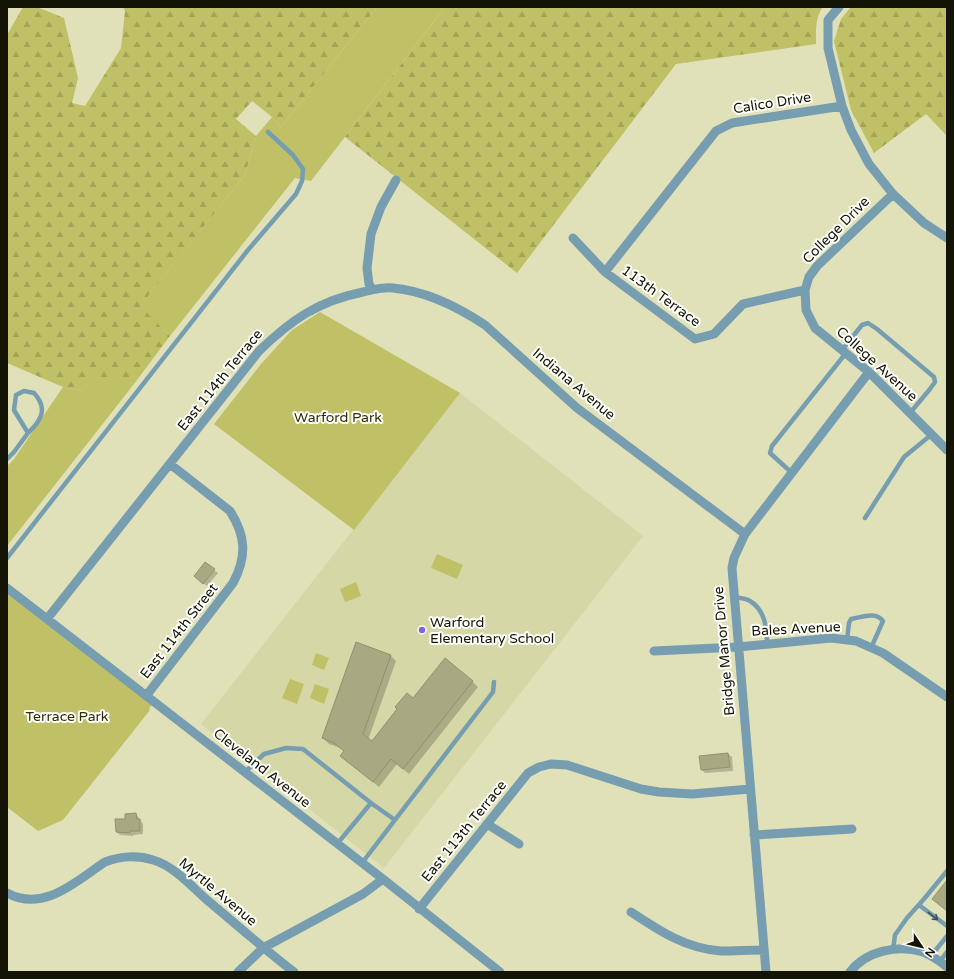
<svg xmlns="http://www.w3.org/2000/svg" width="954" height="979" font-family="'Varela Round',sans-serif">
<style>
.built{fill:#d6d7a7}
.green{fill:#c0c066}
.forest{fill:url(#forest-firs)}
.shadow{fill:#0003}
.building{fill:#a8a982;stroke:#91916c}
.lines{fill:none;stroke-linecap:round;stroke-linejoin:round}
.lane{stroke:#769eb0;stroke-width:4.5}
.street{stroke:#769eb0;stroke-width:9}
.oneway{stroke:#405252}
.poi-dot{fill:#7e66e1;stroke:#fffffb;stroke-width:1.5}
.labels{text-anchor:middle;dominant-baseline:central;stroke-width:4;stroke-linejoin:round;paint-order:stroke}
.street-label{font-size:14px;fill:#141406;stroke:#fffffb}
.park-label{font-size:14px;fill:#2e2d05;stroke:#fffffb}
.poi-label{font-size:14px;fill:#141406;stroke:#fffffb;text-anchor:start}
</style>
<defs>
<pattern id="forest-firs" width="22" height="20" patternUnits="userSpaceOnUse"><rect width="22" height="20" fill="#c0c066"/><path d="M5 1l3.5 6h-7zM16 11l3.5 6h-7z" fill="#a4a457"/></pattern>
</defs>
<rect width="100%" height="100%" fill="#e0e1b9"/>
<path class="built" d="M460 393 643 536 384 868 201 724Z"/>
<path class="green" d="M377 7H445L311 181 295 178 170 336 139 307 245 175 256 136 272 117 281 127Z
M320 312 460 393 354 530 214 424 261 364 292 330Z
M93 374 134 384 7 546V466L14 459 63 387 81 391Z
M437 554 463 565 457 579 431 568Z
M356 582 361 596 345 602 340 589Z
M8 593 152 705 149 708 150 710 63 820 38 831 7 807Z
M316 653 329 658 324 670 312 665Z
M290 679 304 684 297 704 282 698Z
M315 684 329 689 324 704 310 698Z"/>
<path class="forest" d="M23 7H37L64 18 78 78 72 103 85 106 121 48 125 11 123 7H377L281 127 272 117 252 101 236 119 256 136 245 175 140 306 170 336 134 384 93 375 81 391 63 387 7 363V35Z
M445 7H823C815 17 816 31 816 44L676 64 517 273 345 137Z
M851 7H947V136L926 114 874 153 851 110 834 41 841 19Z"/>
<path class="shadow" d="M214 570 218 573 207 586 199 580Z
M390 655 396 661 368 740 372 742 413 699 472 681 478 687 409 774 397 764 379 787 347 761 345 751 341 748 329 744 323 738Z
M728 754 732 757 733 771 705 773 702 770Z
M136 814 143 824V834L133 835V836L120 835 117 832 126 820Z"/>
<path class="building" d="M205 562 215 569 203 584 194 576Z
M356 642 391 655 363 734 372 741 397 709 395 707 407 693 413 698 445 658 473 681 403 769 391 759 373 782 340 756 344 751 334 743 322 738Z
M728 753 730 767 701 770 699 756Z
M136 813 137 819H140V831H130V833L116 832 115 819H125V814Z
M947 880V911L932 899Z"/>
<g class="lines">
<path class="lane" d="M842 350 862 325 868 323 877 329 934 377 935 382 930 389 910 413
M7 459 14 452 28 433 14 410 16 395 24 391 34 393C48 408 42 420 28 433
M792 473 770 453 772 446 846 353
M865 518 904 457 931 435
M7 558 248 250 296 194 302 181 303 169 293 155 268 132
M734 597C739 598 746 598 750 601 765 610 767 628 767 644
M847 640 849 623 851 619C862 617 876 611 883 621L871 648
M245 772 264 754 286 748 303 749 371 803 337 844
M371 803 395 820
M362 863 493 692 494 682
M919 905 947 926
M893 950 895 935 907 918 924 899 947 871
M931 956 947 936
M940 961 947 952"/>
<path class="street" d="M839 7 828 20V48L842 106 851 130 869 164 893 194 924 223 947 238
M893 194 817 266 809 277 805 290 806 310 815 328 869 372 947 450
M573 238 605 272 695 339 714 334 743 304 805 290
M605 272 716 131 732 123 842 106
M372 289 369 284 367 268 371 234 381 207 396 180
M7 588 383 879 500 972
M47 619 259 351C291 320 318 301 363 292 372 290 383 287 393 288 426 291 458 307 485 325L577 408 745 534
M654 651 738 647 831 638 856 641 883 653 947 697
M146 696 233 583C247 557 246 536 230 511L170 464
M487 824 519 844
M754 835 852 829
M7 893C44 913 76 881 105 862 120 856 138 855 153 860 174 866 191 886 207 900 236 924 264 949 294 972
M419 909 528 773 539 767 551 764 567 765 641 789 659 792 692 794 750 789
M631 912C658 930 686 949 721 951 735 951 750 950 764 950
M238 972 263 948 363 894 383 879
M766 972 732 568 734 558 745 534 869 372
M850 972C866 951 898 944 923 952 932 956 940 961 947 967"/>
</g>
<defs><path id="oneway-shaft" d="M-6 0H5M1.5-3L5.5 0L1.5 3" fill="none" stroke-width="1.6" stroke-linecap="round" stroke-linejoin="round"/></defs>
<use class="oneway" href="#oneway-shaft" transform="translate(933 916) rotate(38)"/>
<circle class="poi-dot" cx="422" cy="630" r="4"/>
<g class="labels">
<g class="street-label">
<text transform="translate(772 103) rotate(-9)">Calico Drive</text>
<text transform="translate(836 230) rotate(-45)">College Drive</text>
<text transform="translate(661 296) rotate(36)">113th Terrace</text>
<text transform="translate(877 364) rotate(42)">College Avenue</text>
<text transform="translate(220 380) rotate(-51)">East 114th Terrace</text>
<text transform="translate(574 384) rotate(40)">Indiana Avenue</text>
<text transform="translate(796 629) rotate(-3)">Bales Avenue</text>
<text transform="translate(179 631) rotate(-52)">East 114th Street</text>
<text transform="translate(724 651) rotate(-95)">Bridge Manor Drive</text>
<text transform="translate(262 768) rotate(38)">Cleveland Avenue</text>
<text transform="translate(464 831) rotate(-51)">East 113th Terrace</text>
<text transform="translate(218 892) rotate(40)">Myrtle Avenue</text>
</g>
<g class="park-label">
<text x="338" y="417">Warford Park</text>
<text x="67" y="716">Terrace Park</text>
</g>
<g class="poi-label">
<text x="430" y="622">Warford<tspan x="430" dy="16">Elementary School</tspan></text>
</g>
</g>
<rect width="954" height="979" fill="none" stroke="#141406" stroke-width="16"/>
<g transform="translate(922 947) rotate(125)" stroke="#fffffb" stroke-width="3" paint-order="stroke">
<path d="M0-3L7 15L0 10L-7 15Z" fill="#141406"/>
<text y="-6" font-size="11" font-weight="bold" text-anchor="middle" fill="#141406">N</text>
</g>
</svg>
